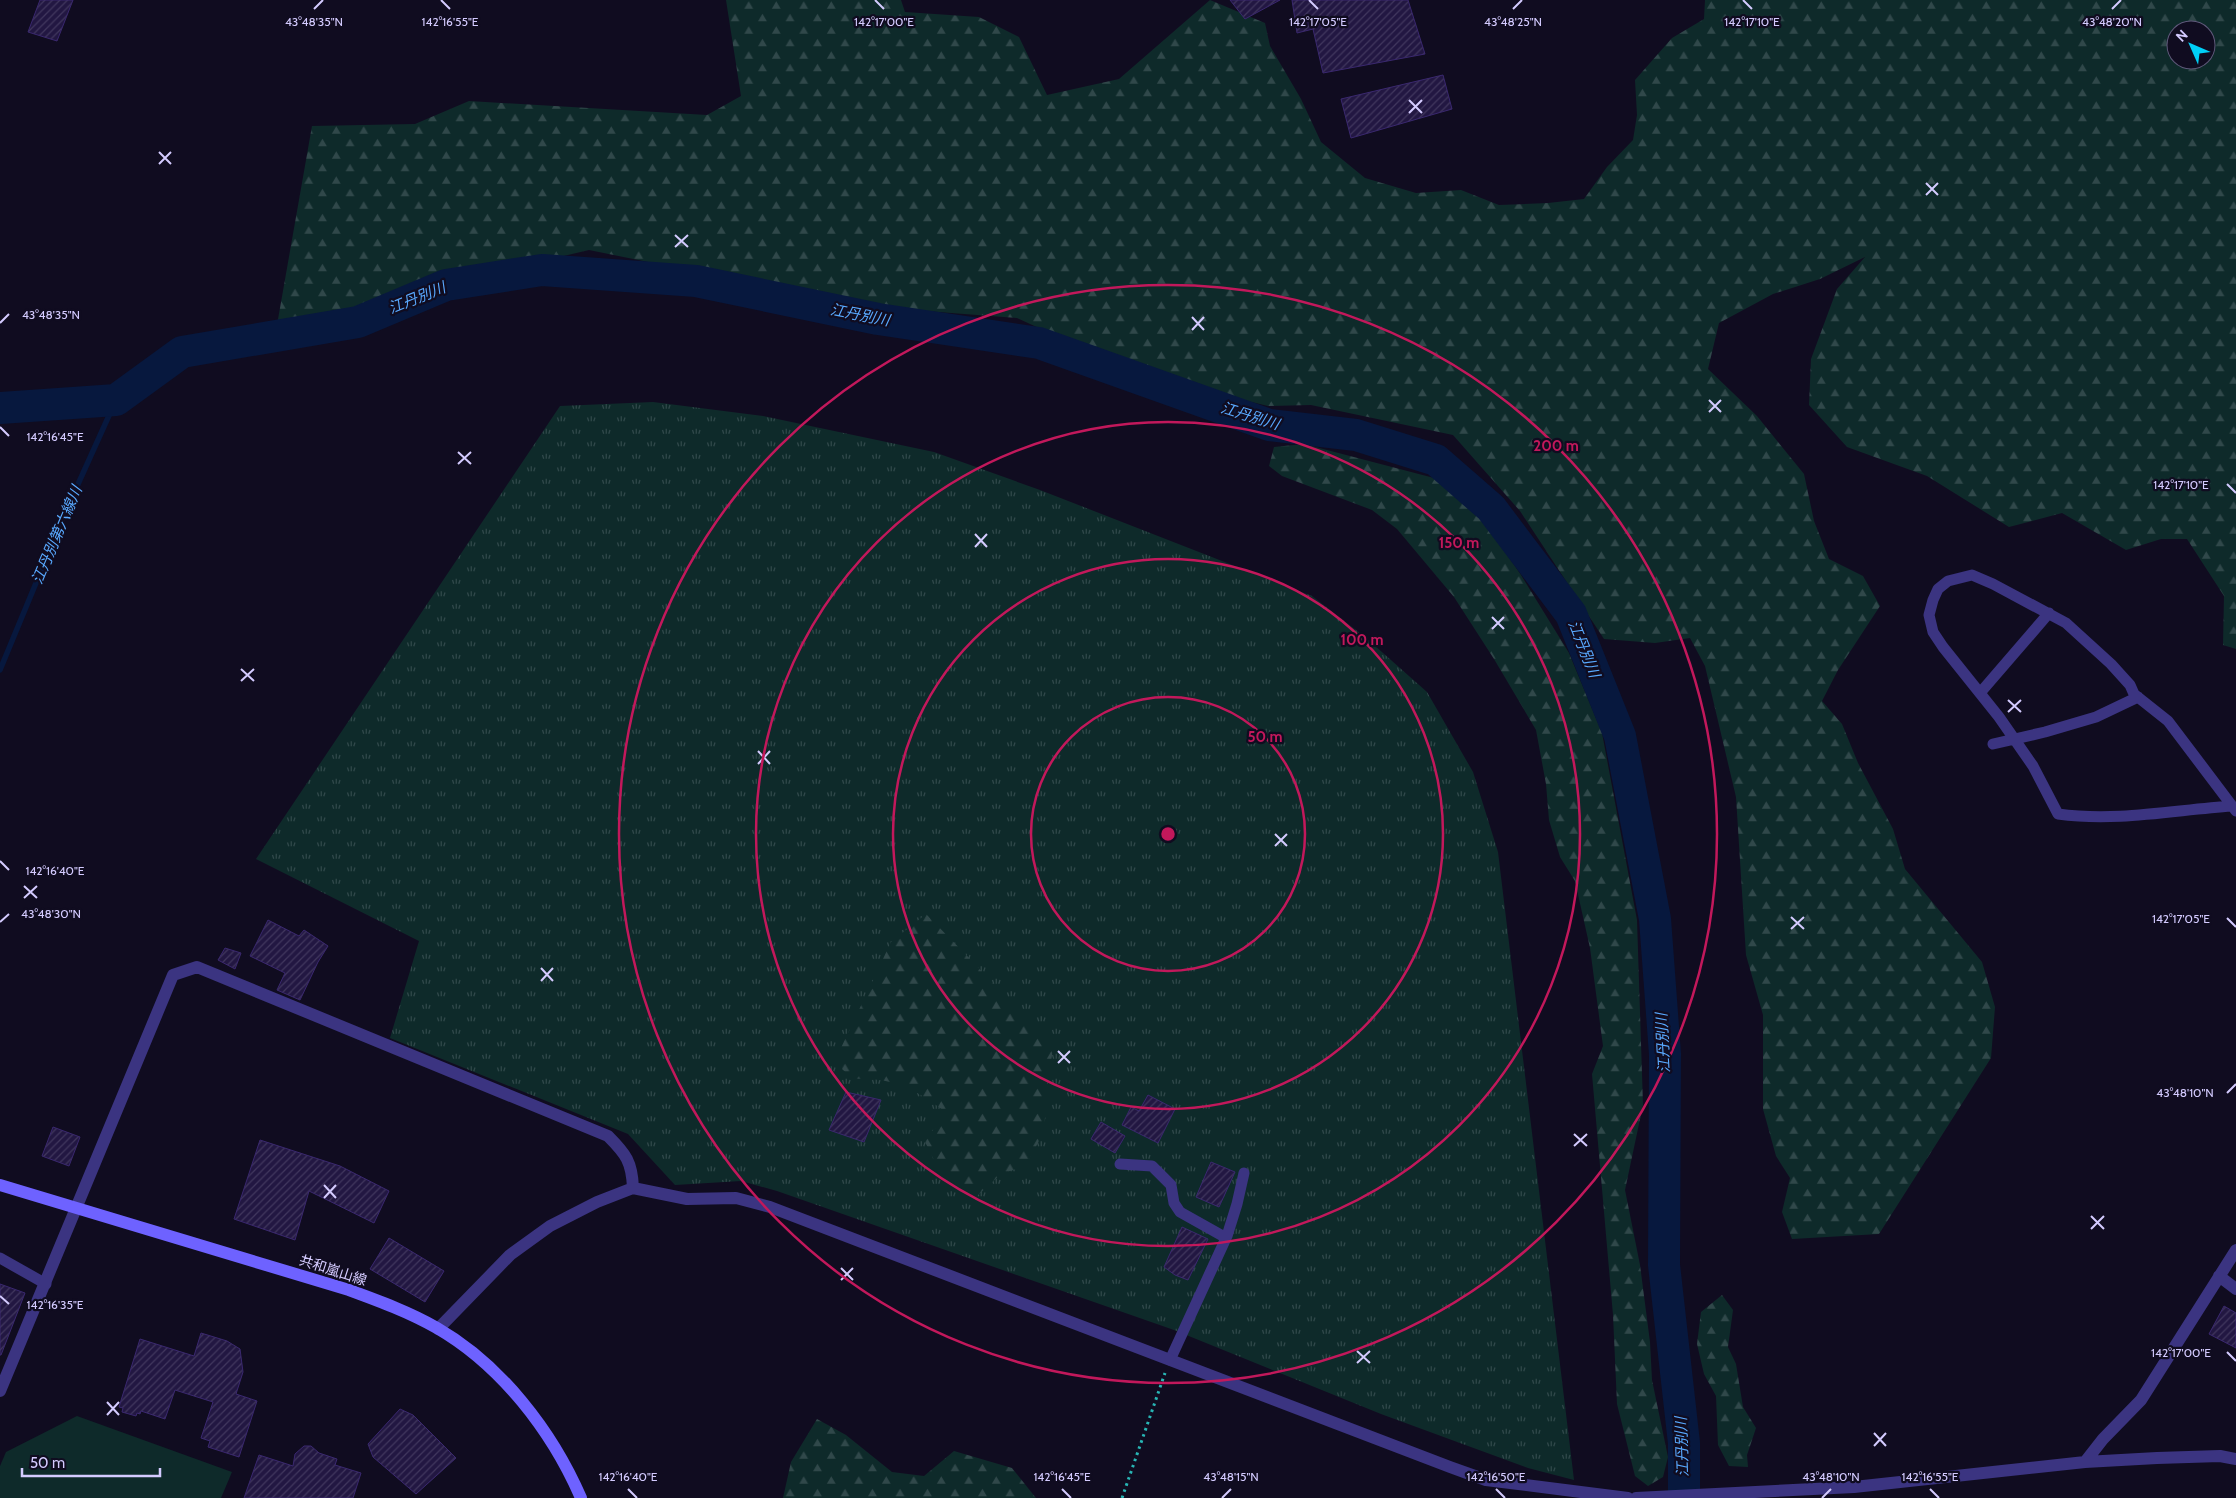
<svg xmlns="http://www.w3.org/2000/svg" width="2236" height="1498" font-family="Cabin,'Noto Sans JP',sans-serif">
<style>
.grass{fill:url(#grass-tufts)}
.forest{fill:url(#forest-firs);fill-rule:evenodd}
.pitch{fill:#0e2a2a}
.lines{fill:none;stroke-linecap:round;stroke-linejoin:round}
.stream{stroke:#07183e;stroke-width:5.5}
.river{stroke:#07183e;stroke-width:32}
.building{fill:url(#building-hatch);stroke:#3a286f}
.path{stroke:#28b6b5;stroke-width:3;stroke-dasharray:2.5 4;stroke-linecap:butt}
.service{stroke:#3b3481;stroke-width:11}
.minor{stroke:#3b3481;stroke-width:12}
.secondary{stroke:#6e62ff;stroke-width:12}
.ticks{fill:none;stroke:#d4cbff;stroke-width:2}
.ring{fill:none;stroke:#c2185b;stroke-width:2.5}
.labels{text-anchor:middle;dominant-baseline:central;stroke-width:4.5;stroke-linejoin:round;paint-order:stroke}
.street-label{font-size:14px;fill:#d4cbff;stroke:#100c20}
.water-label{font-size:15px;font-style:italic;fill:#59a9ff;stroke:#100c20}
.ticks-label{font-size:12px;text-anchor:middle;fill:#d4cbff;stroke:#100c20;stroke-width:4.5;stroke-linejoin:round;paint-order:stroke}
.centre{fill:#c2185b;stroke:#100c20;stroke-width:2.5}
.ring-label{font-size:15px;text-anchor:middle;font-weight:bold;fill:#c2185b;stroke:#100c20;stroke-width:4.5;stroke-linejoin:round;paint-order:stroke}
</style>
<defs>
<pattern id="grass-tufts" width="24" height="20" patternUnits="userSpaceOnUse" patternTransform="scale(1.25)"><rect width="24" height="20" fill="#0e2a2a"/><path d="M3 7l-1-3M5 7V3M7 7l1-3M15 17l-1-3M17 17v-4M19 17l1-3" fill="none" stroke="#30484a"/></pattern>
<pattern id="forest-firs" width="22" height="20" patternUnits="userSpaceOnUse" patternTransform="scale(1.25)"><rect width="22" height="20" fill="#0e2a2a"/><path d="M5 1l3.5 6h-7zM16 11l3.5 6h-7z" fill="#30484a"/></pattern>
<pattern id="building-hatch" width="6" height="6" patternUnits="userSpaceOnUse" patternTransform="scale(1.25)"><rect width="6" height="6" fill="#221742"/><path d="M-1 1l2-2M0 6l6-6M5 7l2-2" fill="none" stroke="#41375e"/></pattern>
</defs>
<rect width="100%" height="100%" fill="#100c20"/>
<path class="grass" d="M653 402 763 416 934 452 1040 490 1312 596 1365 637 1427 692 1473 772 1498 852 1574 1480 1528 1468 1381 1414 1174 1330 777 1191 741 1181 675 1185 628 1134 390 1038 419 941 256 859 560 406Z"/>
<path class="forest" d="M726 0H901L905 12 979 17 1019 37 1047 95 1119 79 1210 0 1265 23 1270 46 1301 99 1321 142 1365 178 1416 193 1461 190 1499 205 1548 203 1584 199 1607 167 1633 140 1637 115 1635 80 1672 38 1704 19 1705 0H2236V649L2223 645 2224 596 2187 539H2161L2126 550 2062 513 2009 527 1927 476 1847 447 1809 405 1811 359 1837 289 1865 257 1820 279 1773 294 1719 323 1708 369 1757 416 1804 474 1814 521 1829 559 1863 576 1880 606 1838 670 1822 701 1842 724 1858 763 1893 829 1905 869 1982 962 1995 1007 1991 1058 1879 1234 1792 1239 1782 1212 1790 1178 1776 1156 1763 1109V1015L1746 955 1736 797 1705 666 1690 638 1655 643 1604 639 1520 511 1453 435 1311 405 1268 406 1178 384 1076 345 1017 318 912 310 737 280 589 250 538 262 484 267 383 297 346 316 277 325 312 126 415 124 469 101 707 115 741 96ZM2176 30H2206V60H2176Z
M1304 444 1434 478 1483 520 1521 575 1569 653 1602 733 1637 920 1643 1105 1625 1190 1640 1265 1650 1342 1652 1380 1668 1457 1663 1477 1648 1486 1635 1476 1617 1404 1613 1315 1592 1074 1603 1046 1590 948 1575 881 1560 857 1549 820 1546 784 1536 730 1494 659 1454 597 1397 529 1372 510 1282 476 1269 466 1274 447Z
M926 914 975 964 1032 1028 1053 1048 1047 1089 1044 1131 1026 1166 1001 1174 977 1196C937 1179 942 1174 923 1138L942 1123 944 1111C914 1088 891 1077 853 1079L842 1069 840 1050 891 942Z
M1722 1295 1733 1310 1728 1347 1736 1364 1743 1407 1756 1428 1747 1455 1748 1467 1729 1466 1718 1445 1716 1396 1704 1374 1697 1344 1701 1312Z
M817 1419 846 1435 892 1472 924 1476 954 1451 1012 1468 1036 1498H783L791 1462Z"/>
<path class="pitch" d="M77 1416 232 1472 221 1498H0V1466L6 1452Z"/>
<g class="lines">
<path class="stream" d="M0 670 65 513 116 400"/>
<path class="river" d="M0 408 116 400 182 352 358 322 446 285 542 270 696 281 878 319 1039 343 1269 425 1356 435 1436 460 1491 508 1571 614 1620 736 1655 919 1665 1054 1664 1265 1684 1443V1498"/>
</g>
<path class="building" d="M40 0H73L57 41 28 32Z
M1230 0H1280L1245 19Z
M1292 0H1408L1425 54 1323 73 1313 29 1297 33Z
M1443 75 1452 109 1351 138 1341 99Z
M268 920 299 936 304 930 328 946 318 962 300 1000 277 990 285 973 250 956Z
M225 948 241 953 235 969 218 960Z
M846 1092 881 1100 864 1142 829 1130Z
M1148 1095 1175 1109 1158 1143 1122 1125 1131 1107 1139 1111Z
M1101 1122 1125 1136 1115 1153 1091 1139Z
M53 1127 80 1137 69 1166 42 1156Z
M260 1140 340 1166 389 1191 374 1223 309 1191 295 1240 234 1219Z
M1211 1162 1235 1172 1219 1207 1196 1197Z
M1182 1227 1208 1239 1188 1280 1175 1275 1164 1267Z
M389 1238 444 1271 425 1302 370 1269Z
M0 1284 25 1293 1 1355H0Z
M2224 1306 2236 1313V1348L2209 1334Z
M201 1333 227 1341 240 1349 243 1372 236 1394 257 1401 239 1457 208 1447 210 1441 201 1438 213 1402 175 1390 165 1419 141 1411 140 1414 137 1413 136 1416 122 1412 123 1408 119 1407 140 1339 194 1356Z
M400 1409 413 1415 456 1458 416 1494 373 1457 368 1444Z
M304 1446H311L319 1453 337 1459 335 1465 361 1473 353 1498H244L259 1455 293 1466 295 1454Z"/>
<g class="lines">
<path class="path" d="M1122 1498 1165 1373"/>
<path class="service" d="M1980 693 2049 613
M1993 744 2045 732 2096 717 2138 697
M2232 806C2174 810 2117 822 2058 814L2033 766 1999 717 1943 647 1933 632 1929 615 1933 600 1938 589 1948 581 1972 575 1993 584 2066 623 2111 664 2130 685 2134 694 2168 721 2236 811
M1120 1164 1152 1166 1171 1185 1174 1203 1180 1212 1221 1235 1227 1236 1170 1360
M1227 1236 1237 1204 1244 1173
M0 1258 46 1284"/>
<path class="minor" d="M2219 1276 2236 1289
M438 1329 510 1255 550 1226 597 1202 633 1188 687 1199 736 1198 770 1207 1450 1467 1486 1480 1628 1498
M0 1391 173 975 197 967 608 1136C626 1154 632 1162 633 1188
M2085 1462 2103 1439 2141 1400 2236 1250
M1636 1498 1854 1487 2085 1462 2157 1458 2220 1456 2236 1459"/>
<path class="secondary" d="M0 1185 349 1290C379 1301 409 1312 437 1328 501 1365 552 1431 581 1498"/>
</g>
<path class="ticks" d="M441 0 450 9M875 0 884 9M1309 0 1318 9M1743 0 1752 9M314 9 323 0M1513 9 1522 0M2112 9 2121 0M1409 100 1422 113M1409 113 1422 100M159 152 171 164M159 164 171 152M1926 183 1938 195M1926 195 1938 183M675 235 688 247M675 247 688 235M1192 317 1204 330M0 323 9 314M1192 330 1204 317M1709 400 1721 412M1709 412 1721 400M0 427 9 436M458 452 471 464M458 464 471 452M2227 484 2236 493M975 534 987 547M975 547 987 534M1492 617 1504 629M1492 629 1504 617M241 669 254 681M241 681 254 669M2008 700 2021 712M2008 712 2021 700M758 751 770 764M758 764 770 751M1275 834 1287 846M1275 846 1287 834M0 861 9 870M24 886 37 898M24 898 37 886M1791 917 1804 929M2227 918 2236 927M0 922 9 914M1791 929 1804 917M541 968 553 981M541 981 553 968M1058 1051 1070 1063M1058 1063 1070 1051M2227 1093 2236 1084M1574 1134 1587 1146M1574 1146 1587 1134M324 1185 336 1198M324 1198 336 1185M2091 1216 2104 1229M2091 1229 2104 1216M841 1268 853 1280M841 1280 853 1268M0 1296 9 1304M1357 1351 1370 1363M2227 1352 2236 1361M1357 1363 1370 1351M107 1402 119 1415M107 1415 119 1402M1874 1433 1886 1446M1874 1446 1886 1433M628 1489 637 1498M1062 1489 1071 1498M1496 1489 1505 1498M1930 1489 1939 1498M1222 1498 1231 1489M1822 1498 1831 1489"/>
<g class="ring">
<circle cx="1168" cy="834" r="137"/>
<circle cx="1168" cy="834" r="275"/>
<circle cx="1168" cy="834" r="412"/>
<circle cx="1168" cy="834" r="549"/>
</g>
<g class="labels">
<g class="street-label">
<text transform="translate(333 1270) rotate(18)">共和嵐山線</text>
</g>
<g class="water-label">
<text transform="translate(417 298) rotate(-22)">江丹別川</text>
<text transform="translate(860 315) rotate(11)">江丹別川</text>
<text transform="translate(1250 416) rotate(17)">江丹別川</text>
<text transform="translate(57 535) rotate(-67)">江丹別第六線川</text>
<text transform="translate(1584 649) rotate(68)">江丹別川</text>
<text transform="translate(1663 1043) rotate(-93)">江丹別川</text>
<text transform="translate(1682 1447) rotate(-92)">江丹別川</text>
</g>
</g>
<g class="ticks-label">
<text x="314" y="26">43°48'35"N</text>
<text x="450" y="26">142°16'55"E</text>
<text x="884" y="26">142°17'00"E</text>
<text x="1318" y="26">142°17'05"E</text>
<text x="1513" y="26">43°48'25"N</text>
<text x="1752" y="26">142°17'10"E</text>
<text x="2112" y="26">43°48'20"N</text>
<text x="51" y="319">43°48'35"N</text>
<text x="55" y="441">142°16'45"E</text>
<text x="2181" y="489">142°17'10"E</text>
<text x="55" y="875">142°16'40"E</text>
<text x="51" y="918">43°48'30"N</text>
<text x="2181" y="923">142°17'05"E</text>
<text x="2185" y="1097">43°48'10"N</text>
<text x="55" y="1309">142°16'35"E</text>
<text x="2181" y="1357">142°17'00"E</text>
<text x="628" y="1481">142°16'40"E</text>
<text x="1062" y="1481">142°16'45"E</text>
<text x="1231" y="1481">43°48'15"N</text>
<text x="1496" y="1481">142°16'50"E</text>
<text x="1831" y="1481">43°48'10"N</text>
<text x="1930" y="1481">142°16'55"E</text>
</g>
<circle cx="1168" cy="834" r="8" class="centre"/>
<g class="ring-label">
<text x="1556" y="451">200 m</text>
<text x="1459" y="548">150 m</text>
<text x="1362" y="645">100 m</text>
<text x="1265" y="742">50 m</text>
</g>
<g transform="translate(2191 45) rotate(315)"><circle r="24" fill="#100c20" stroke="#5e5879"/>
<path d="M0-4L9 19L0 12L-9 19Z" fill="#00cff6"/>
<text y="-8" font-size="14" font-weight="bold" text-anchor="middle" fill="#d4cbff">N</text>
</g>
<path d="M22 1468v8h138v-8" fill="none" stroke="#d4cbff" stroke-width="2.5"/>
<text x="30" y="1468" font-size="15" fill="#d4cbff" stroke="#100c20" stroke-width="4" paint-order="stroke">50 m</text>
</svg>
